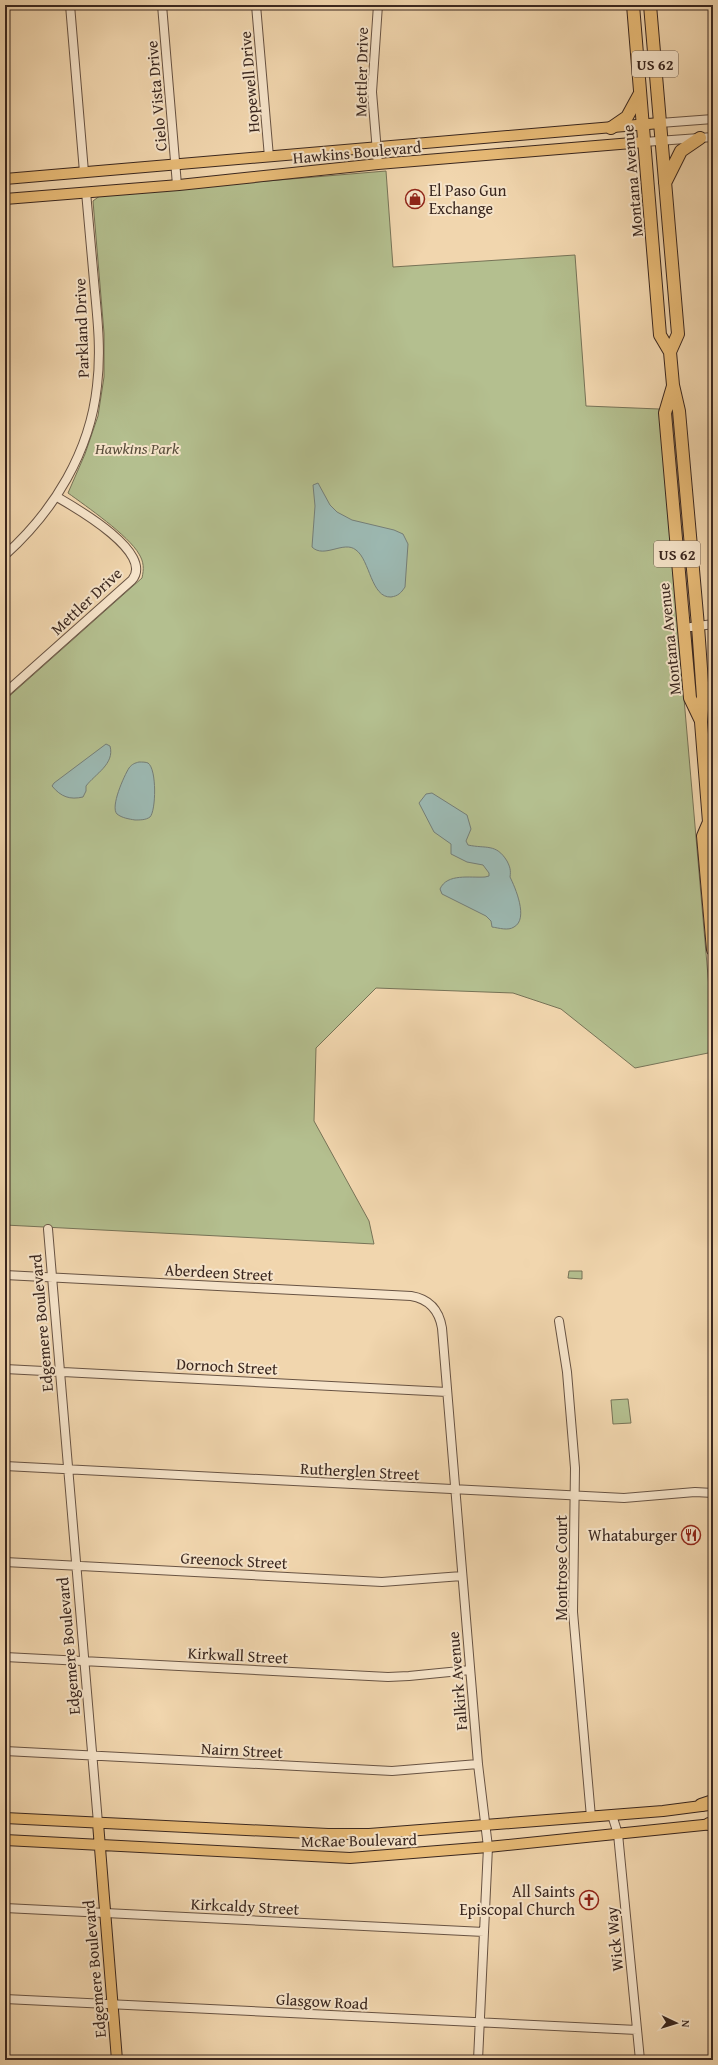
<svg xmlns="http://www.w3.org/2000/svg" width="718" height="2065" font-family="'Gentium Book Plus',serif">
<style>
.green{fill:#b4bf8f;stroke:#777357}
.water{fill:#9cb8b1;stroke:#757e77}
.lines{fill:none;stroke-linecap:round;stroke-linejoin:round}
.minor-casing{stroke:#685343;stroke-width:10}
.major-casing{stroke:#3a271f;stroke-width:12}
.highway-casing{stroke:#3a271f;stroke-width:14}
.minor{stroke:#f6e4ca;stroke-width:8}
.major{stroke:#e8bb77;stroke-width:10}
.highway{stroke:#e8bb77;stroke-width:12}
.labels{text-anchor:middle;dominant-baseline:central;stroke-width:4;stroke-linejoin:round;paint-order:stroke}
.shield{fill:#f6e4ca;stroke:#726052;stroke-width:1}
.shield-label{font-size:15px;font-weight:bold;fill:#3a271f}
.street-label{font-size:16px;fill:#3a271f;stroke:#f6e4ca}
.poi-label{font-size:16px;fill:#3a271f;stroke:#f6e4ca;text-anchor:end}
.park-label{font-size:16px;font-style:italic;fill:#584d3b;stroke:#f6e4ca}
</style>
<rect width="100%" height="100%" fill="#f1d6ae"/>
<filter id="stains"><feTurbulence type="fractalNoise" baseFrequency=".005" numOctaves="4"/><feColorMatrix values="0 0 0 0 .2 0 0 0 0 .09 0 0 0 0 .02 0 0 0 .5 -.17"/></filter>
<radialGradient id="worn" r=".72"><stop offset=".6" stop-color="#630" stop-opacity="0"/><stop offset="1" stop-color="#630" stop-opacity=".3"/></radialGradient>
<path class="green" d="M386 171 393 267 575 255 586 406 659 409 713 1034V1052L635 1068 561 1009 513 993 376 988 316 1048 314 1121 369 1221 374 1244 5 1225V700L142 578C144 569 144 562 139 554 129 536 86 506 68 493L85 454 98 416 104 377V333L93 201 101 195Z
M569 1271H582V1279L568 1278Z
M628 1399 631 1423 613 1424 611 1400Z"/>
<path class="water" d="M318 483 330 505 337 512 352 520 394 530 403 534 408 544 405 587C401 593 398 596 391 597 371 598 370 560 356 550 344 540 324 559 312 547L315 506 313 485Z
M106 744 110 746C115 764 95 774 86 786V791L83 797C70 800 61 797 52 786L54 783Z
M139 762C142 762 146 762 148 763 157 769 156 811 150 817 146 820 140 820 135 820 129 819 122 818 117 814 110 807 124 776 129 768 132 764 135 763 139 762Z
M432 793 467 815 471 829 466 841 468 845C486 849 496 843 507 861 510 867 511 870 510 877 515 887 529 919 514 927 508 931 499 928 492 927L491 921 486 916 442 894 440 889C447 873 470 878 485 877L489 876V873L483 865 467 862 451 854V844L434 832 419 803 426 794Z"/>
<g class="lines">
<g class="minor-casing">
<path id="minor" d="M70 5 84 172
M162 5 177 185
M256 5 269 157
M660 123 713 119
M644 142 713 137
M378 164 372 92 378 5
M5 555C54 511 90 452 97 386 101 354 98 323 95 292 92 258 89 225 86 192
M691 627 713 624
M5 693 132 580C155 553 76 508 57 497
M48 1229 98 1823
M5 1275 411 1296C429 1299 439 1310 442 1328L478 1764 488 1847 478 2060
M559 1321 567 1372 575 1468 573 1612 591 1817
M5 1369 447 1392
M5 1466 624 1498 695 1492 713 1493
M5 1562 382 1582 462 1576
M5 1657 388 1677 409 1676 470 1670
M5 1751 392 1771 478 1764
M612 1815 618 1834 640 2060
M5 1908 484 1932
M5 1999 637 2030"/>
</g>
<g class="major-casing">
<path id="major" d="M5 179 660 123
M5 199 179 185 378 164 644 142
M5 1818 328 1834H369L663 1811 709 1805
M98 1823 117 2060
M5 1840 350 1858 488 1847 713 1824"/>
</g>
<g class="highway-casing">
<path id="highway" d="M633 5 660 335 670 352 673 385 679 411 698 626 703 697 701 722 709 822 703 836 713 950
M650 5 678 334 670 352
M611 128 627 117 639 95
M665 183 681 151 700 138
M673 386 665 413 690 698 701 721
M701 1805 713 1801
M709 1824 713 1825"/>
</g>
<use href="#minor" class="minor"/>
<use href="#major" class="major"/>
<use href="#highway" class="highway"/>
</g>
<defs>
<g id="shop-ring" transform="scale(1)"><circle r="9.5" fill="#f6e4ca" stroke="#8f2418" stroke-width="1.5"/><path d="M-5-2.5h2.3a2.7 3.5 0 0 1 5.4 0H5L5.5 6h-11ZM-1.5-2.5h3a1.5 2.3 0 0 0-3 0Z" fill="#8f2418"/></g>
<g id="restaurant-ring" transform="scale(1)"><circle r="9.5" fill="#f6e4ca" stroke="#8f2418" stroke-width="1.5"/><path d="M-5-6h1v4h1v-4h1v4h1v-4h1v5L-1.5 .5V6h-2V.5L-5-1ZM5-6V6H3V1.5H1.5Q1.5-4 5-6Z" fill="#8f2418"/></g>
<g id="church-ring" transform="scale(1)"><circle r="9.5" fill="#f6e4ca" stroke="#8f2418" stroke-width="1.5"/><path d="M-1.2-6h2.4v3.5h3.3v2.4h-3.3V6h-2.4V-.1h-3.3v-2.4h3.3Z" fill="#8f2418"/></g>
</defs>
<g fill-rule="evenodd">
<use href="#shop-ring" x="415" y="199"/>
<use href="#restaurant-ring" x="691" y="1535"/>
<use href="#church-ring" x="589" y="1900"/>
</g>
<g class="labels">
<g class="shield">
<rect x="632" y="51" width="46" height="26" rx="3"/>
<rect x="654" y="541" width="46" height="26" rx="3"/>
</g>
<g class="shield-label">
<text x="655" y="64">US 62</text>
<text x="677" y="554">US 62</text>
</g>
<g class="street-label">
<text transform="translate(361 72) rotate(-89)">Mettler Drive</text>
<text transform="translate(249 82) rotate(-95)">Hopewell Drive</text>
<text transform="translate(156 96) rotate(-95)">Cielo Vista Drive</text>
<text transform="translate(357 152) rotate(-5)">Hawkins Boulevard</text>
<text transform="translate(632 181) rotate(-95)">Montana Avenue</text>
<text transform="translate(81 328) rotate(-92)">Parkland Drive</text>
<text transform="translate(86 601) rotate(-43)">Mettler Drive</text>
<text transform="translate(669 639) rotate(-96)">Montana Avenue</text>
<text transform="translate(219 1272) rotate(3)">Aberdeen Street</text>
<text transform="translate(41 1323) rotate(-95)">Edgemere Boulevard</text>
<text transform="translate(227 1366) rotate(3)">Dornoch Street</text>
<text transform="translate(360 1471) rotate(3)">Rutherglen Street</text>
<text transform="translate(234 1560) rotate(3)">Greenock Street</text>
<text transform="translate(561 1568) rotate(-90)">Montrose Court</text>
<text transform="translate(68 1646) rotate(-95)">Edgemere Boulevard</text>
<text transform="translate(238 1655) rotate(3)">Kirkwall Street</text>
<text transform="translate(457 1681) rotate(-95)">Falkirk Avenue</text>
<text transform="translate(242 1750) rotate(3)">Nairn Street</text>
<text transform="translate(359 1840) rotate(-1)">McRae Boulevard</text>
<text transform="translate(245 1906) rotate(3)">Kirkcaldy Street</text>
<text transform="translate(614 1939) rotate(-96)">Wick Way</text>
<text transform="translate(94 1969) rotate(-95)">Edgemere Boulevard</text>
<text transform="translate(322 2001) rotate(3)">Glasgow Road</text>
</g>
<g class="poi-label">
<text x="429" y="190" text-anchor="start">El Paso Gun<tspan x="429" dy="18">Exchange</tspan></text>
<text x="677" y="1535">Whataburger</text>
<text x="575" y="1891">All Saints<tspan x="575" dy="18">Episcopal Church</tspan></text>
</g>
<g class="park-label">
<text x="137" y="448">Hawkins Park</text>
</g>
</g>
<rect width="718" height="2065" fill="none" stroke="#f1d6ae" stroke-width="20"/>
<rect x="6" y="6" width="706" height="2053" fill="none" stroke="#3a271f" stroke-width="2"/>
<rect x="10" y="10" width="698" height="2045" fill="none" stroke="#3a271f"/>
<g transform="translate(676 2023) rotate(94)" stroke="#f6e4ca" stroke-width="3" paint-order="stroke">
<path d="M0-3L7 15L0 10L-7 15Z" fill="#3a271f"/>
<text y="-6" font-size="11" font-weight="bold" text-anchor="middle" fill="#3a271f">N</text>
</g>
<rect width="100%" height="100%" filter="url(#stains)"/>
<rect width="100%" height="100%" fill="url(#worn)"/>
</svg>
